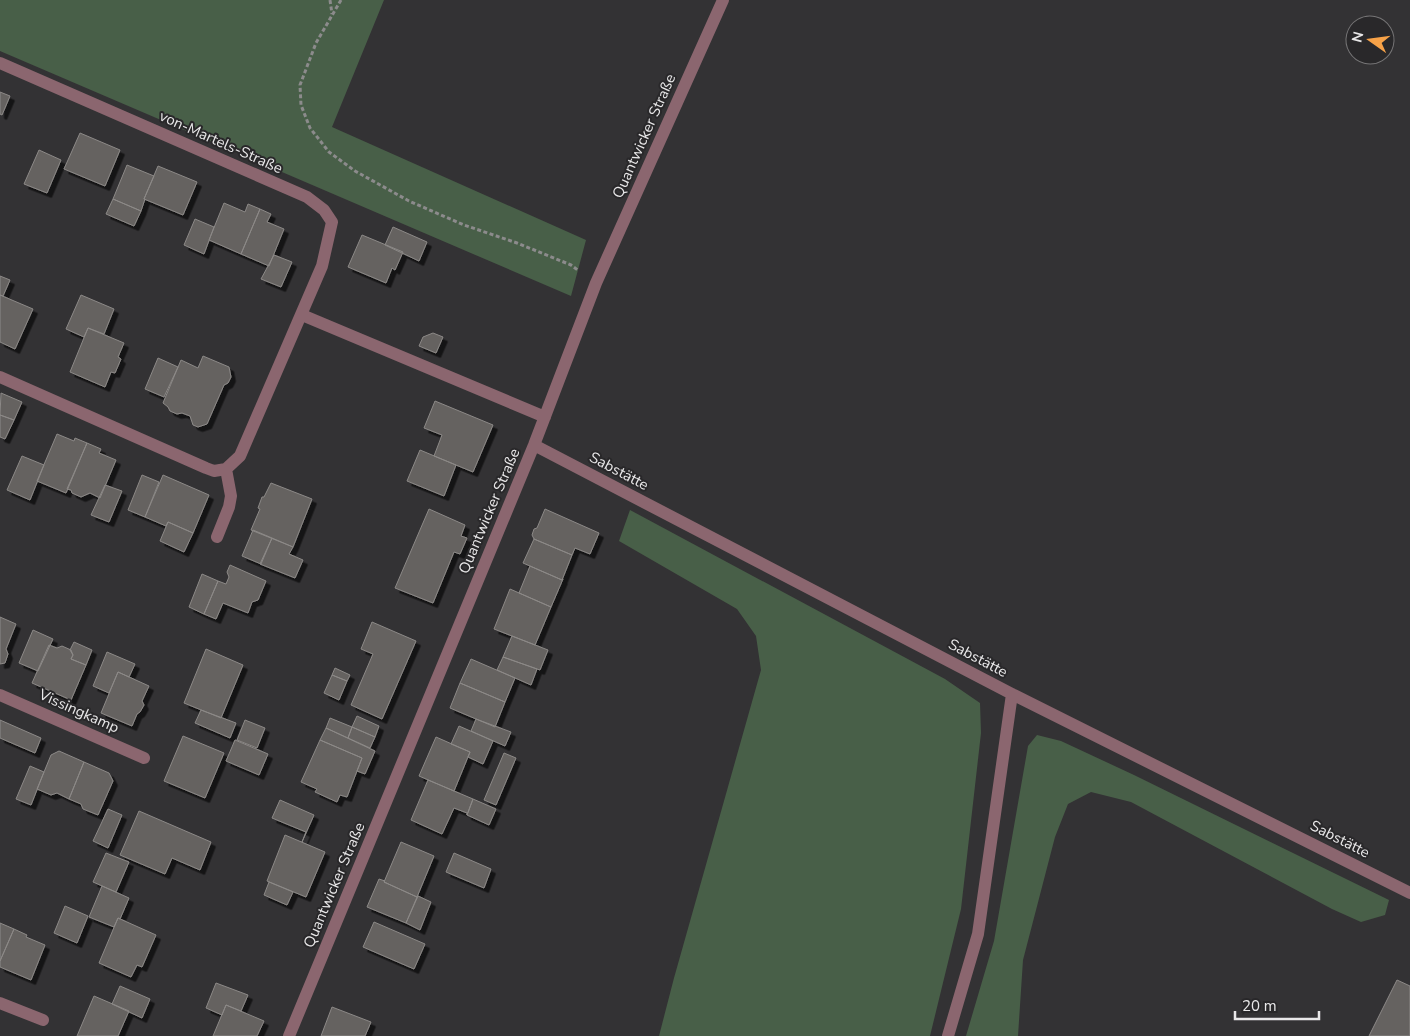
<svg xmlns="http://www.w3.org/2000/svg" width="1410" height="1036" font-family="'Nunito Sans',sans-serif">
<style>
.green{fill:#485f48}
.building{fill:#656260;stroke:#8c8987;filter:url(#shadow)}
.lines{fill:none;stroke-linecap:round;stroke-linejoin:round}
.path{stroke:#8c8b8c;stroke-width:3;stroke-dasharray:4 2.5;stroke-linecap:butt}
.street{stroke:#8b666f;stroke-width:12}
.labels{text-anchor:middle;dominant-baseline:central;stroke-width:4;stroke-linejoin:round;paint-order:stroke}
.street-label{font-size:15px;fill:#e9e8e9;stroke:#29282a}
</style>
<defs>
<filter id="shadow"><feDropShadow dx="4.5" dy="4.5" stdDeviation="0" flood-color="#0009"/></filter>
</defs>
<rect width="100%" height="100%" fill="#333234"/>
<path class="green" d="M0 0H384L332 127 586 240 571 296 0 51Z
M630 510 945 679 980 703 981 733 961 909 930 1036H659L674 978 761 670 756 636 737 609 619 541Z
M1037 735 1061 741 1134 775 1389 900 1385 915 1361 922 1332 909 1131 802 1091 792 1068 804 1055 837 1023 960 1018 1036H966L994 941 1028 746Z"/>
<path class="building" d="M0 92 10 96 2 115 0 114Z
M80 133 120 150 105 186 64 169Z
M39 150 61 160 47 193 24 184Z
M127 165 154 176 144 199H145L141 211 113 199Z
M158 166 197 182 183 215 144 199Z
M113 199 141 211 134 226 106 214Z
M224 203 245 212 248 204 260 209 241 254 209 240Z
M260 209 271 214 267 222 284 229 269 266 241 254Z
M195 219 214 227 204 254 184 245Z
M393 227 427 242 419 261 385 245Z
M362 235 403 252 395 270 392 268 386 283 348 267Z
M274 255 292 262 281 287 261 279Z
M0 276 10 280 3 296 0 295Z
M0 295 33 309 15 349 0 342Z
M81 295 114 309 104 334 88 328 84 337 66 329Z
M88 328 124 343 118 357 121 359 115 373 111 372 105 387 70 372Z
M433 333 443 337 436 353 419 346 423 337Z
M203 356 229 367 231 377 228 383 224 385 207 424 198 427 193 425 190 416 182 413 177 414 170 411 168 407 163 403 181 360 198 368Z
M158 358 178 367 164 397 145 389Z
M1 393 22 402 14 420 0 415Z
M435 401 493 425 473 472 434 456 442 435 424 428Z
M0 415 14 420 5 439 0 437Z
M57 434 74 441 75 438 87 443 66 493 37 481Z
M87 443 101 449 99 453 116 460 100 498 90 493 81 497 72 493 71 490 67 489Z
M420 450 456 465 444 496 407 481Z
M22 456 44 465 30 500 7 490Z
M142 475 159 482 145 517 128 510Z
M163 475 209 495 193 533 168 522 166 526 145 517Z
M271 483 312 499 293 547 251 530 260 509 258 508 262 497H264Z
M105 485 122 491 109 522 91 515Z
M429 509 465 525 461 536 467 538 460 554 454 552 433 603 395 588Z
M545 509 599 533 590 554 575 548 572 555 534 539 532 535 534 529 537 528Z
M168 522 193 533 184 552 160 541Z
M253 530 272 538 261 564 242 556Z
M272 538 293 547 289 554 303 560 295 578 260 564Z
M534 539 572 555 562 580 523 563Z
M230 565 266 581 258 600 252 602 248 613 223 603 216 619 204 614 218 581 226 584 229 577 227 572Z
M530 566 562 580 563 579 551 607 519 593Z
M202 574 218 581 204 614 189 607Z
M510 589 551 607 535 645 494 629Z
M0 617 16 624 6 649 8 654 5 663 0 664Z
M372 622 416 641 382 719 351 705 373 654 361 649Z
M33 630 53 639 38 671 19 663Z
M512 636 548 650 540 670 503 657Z
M74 642 92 650 86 665 71 659 73 655 70 650Z
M49 645 57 648 62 646 71 650 73 655 71 659 86 665 71 700 32 683Z
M206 649 243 665 221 718 184 703Z
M107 652 135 664 129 677 118 672 109 693 93 686Z
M503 657 537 669 531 685 497 670Z
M471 659 515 678 505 702 460 683Z
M335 668 350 675 347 681 332 675Z
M118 672 149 686 142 701 144 705 140 712 137 714 132 726 101 713Z
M332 675 347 681 339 700 324 693Z
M460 683 505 702 495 727 450 708Z
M201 710 236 723 230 738 195 723Z
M357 716 379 726 375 737 352 727Z
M330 718 352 727 348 738 326 728Z
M476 719 511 732 505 746 471 731Z
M0 720 41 738 35 753 0 738Z
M245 720 265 728 257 748 237 740Z
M459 726 493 741 483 764 468 757 470 752 451 744Z
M352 727 375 737 370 748 348 738Z
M326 728 375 751 365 774 357 771 362 758 320 740Z
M183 736 224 753 205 798 164 781Z
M436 737 470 752 454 791 419 776Z
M235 740 268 754 259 775 226 761Z
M320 740 362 758 347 797 340 795 337 802 315 792 317 789 301 782Z
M59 751 84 762 69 799 57 793 51 795 37 789 51 755Z
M504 753 516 758 496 805 484 800Z
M84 762 109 773 113 781 98 815 83 809 81 804 69 799Z
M30 766 44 772 31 805 16 799Z
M428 780 473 799 467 815V813L454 808 442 834 411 820Z
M473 799 496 809 489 825 467 815Z
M280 800 314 815 302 842 306 832 272 818Z
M108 809 122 815 108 848 93 841Z
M139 811 211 842 200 870 172 858 165 874 120 855Z
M285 835 325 852 306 897 267 881Z
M401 842 434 856 417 897 384 882Z
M106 853 129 862 116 892 93 882Z
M454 853 491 869 484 888 446 872Z
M379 879 385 881 384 882 417 897 406 923 367 907Z
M269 882 293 892 287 905 264 895Z
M102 886 129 898 120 919 118 918 114 927 89 917Z
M418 896 431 902 420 930 406 923Z
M65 906 88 916 77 943 54 933Z
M118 918 156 935 142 967 137 965 131 977 99 963Z
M374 922 425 944 414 969 363 947Z
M0 923 14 929 0 961Z
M14 929 27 935 26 937 45 945 31 980 0 967V961Z
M1397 980 1410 986V1036H1369Z
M216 983 248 995 241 1011 226 1005 222 1015 206 1008Z
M120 986 150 999 142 1018 112 1004Z
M94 996 129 1011 118 1036H77Z
M226 1005 264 1021 257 1036H213Z
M332 1007 371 1022 365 1036H321Z"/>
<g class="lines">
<path class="path" d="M330 0 332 14
M341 0 316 43 300 85 301 105 310 128 329 152 355 171 409 201 464 225 517 243 571 265 579 271"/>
<path class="street" d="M0 63 307 197 324 210 332 222 322 266 240 456 226 469 231 496 229 507 217 537
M302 315 545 417
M0 377 206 468 214 471 226 469
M534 445 1012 694 1410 893
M0 695 144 758
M0 1003 43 1020
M289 1036 534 445 596 283 723 0
M948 1036 978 934 1012 694"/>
</g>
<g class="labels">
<g class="street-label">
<text transform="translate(644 136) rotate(-66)">Quantwicker Straße</text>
<text transform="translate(221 142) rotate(24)">von-Martels-Straße</text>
<text transform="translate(619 471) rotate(28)">Sabstätte</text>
<text transform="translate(489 511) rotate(-67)">Quantwicker Straße</text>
<text transform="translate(978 658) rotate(28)">Sabstätte</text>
<text transform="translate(79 711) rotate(24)">Vissingkamp</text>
<text transform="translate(1340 839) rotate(27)">Sabstätte</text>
<text transform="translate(334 885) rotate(-67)">Quantwicker Straße</text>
</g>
</g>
<g transform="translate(1370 40) rotate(284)"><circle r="24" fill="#29282a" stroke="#767576"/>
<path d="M0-4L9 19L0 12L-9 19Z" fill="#f7a248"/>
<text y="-8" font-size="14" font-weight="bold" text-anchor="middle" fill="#e9e8e9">N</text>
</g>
<path d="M1235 1011v8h84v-8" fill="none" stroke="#e9e8e9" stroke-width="2.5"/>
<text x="1242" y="1011" font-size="15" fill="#e9e8e9" stroke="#29282a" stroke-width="4" paint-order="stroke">20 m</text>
</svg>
